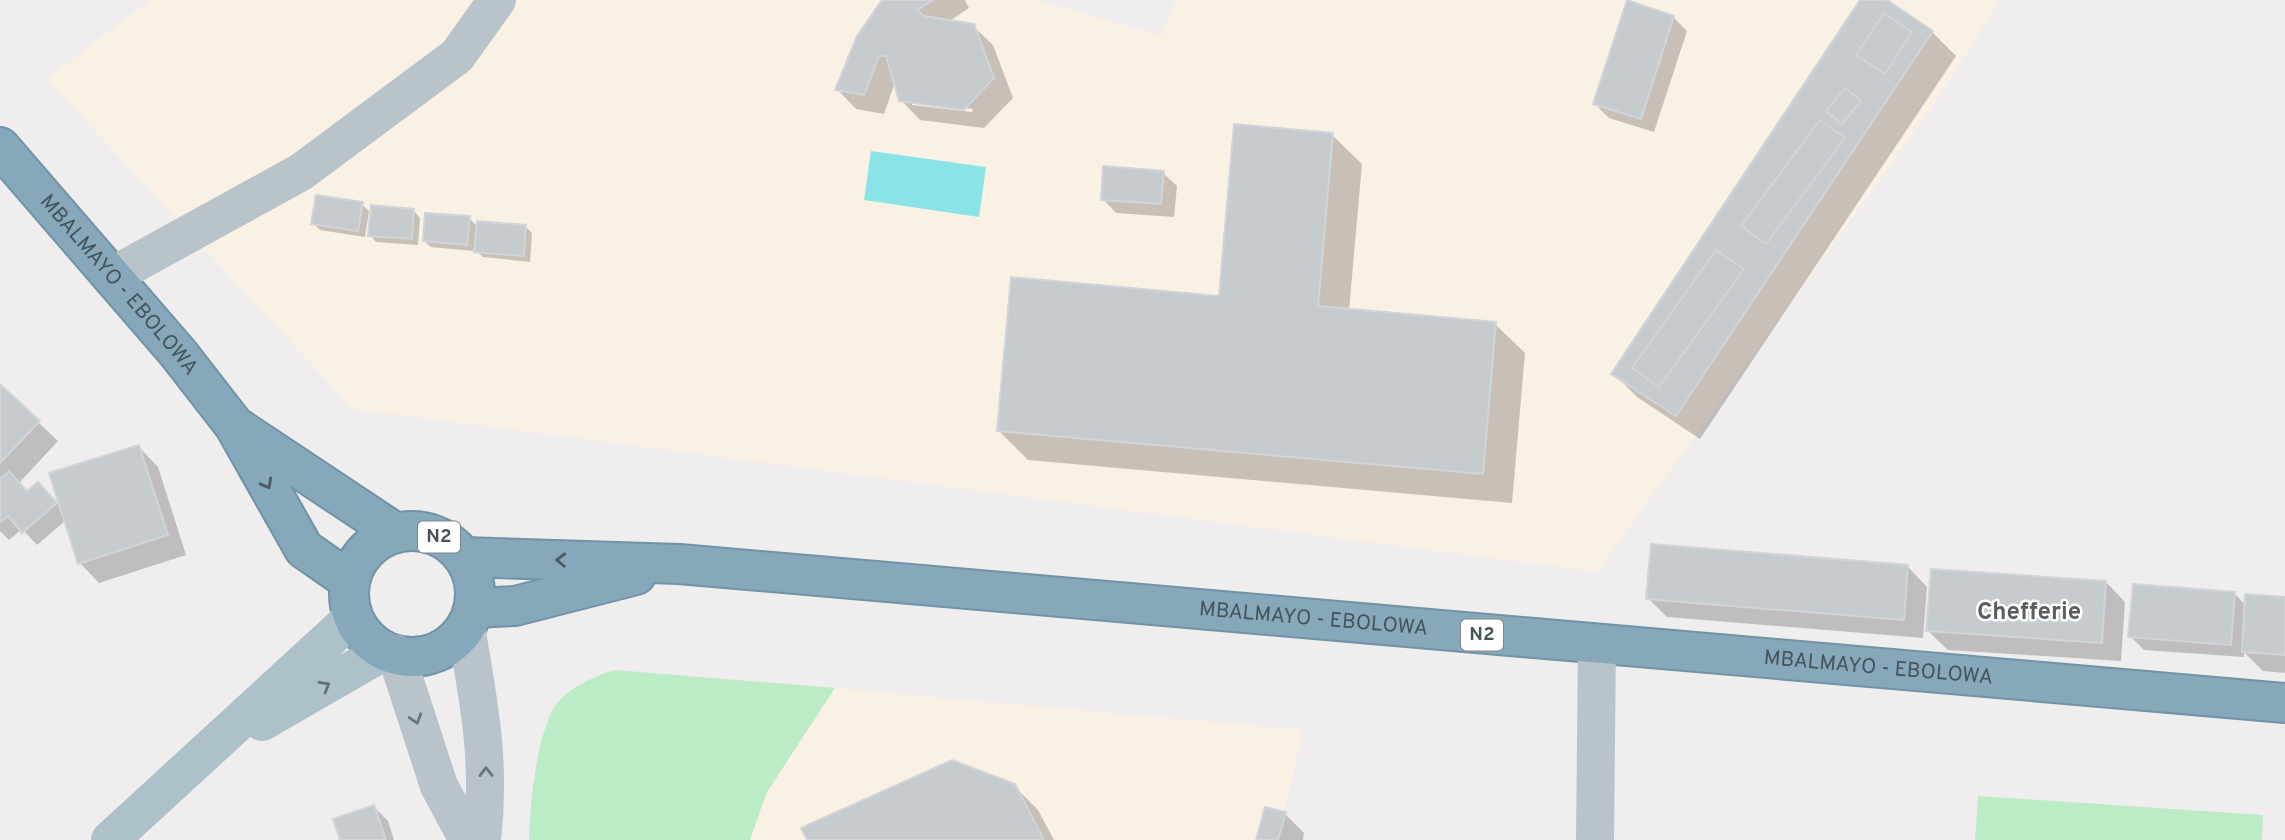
<svg xmlns="http://www.w3.org/2000/svg" width="2285" height="840" font-family="Overpass,sans-serif">
<style>
.commercial{fill:#faf1e5}
.green{fill:#bcecc6}
.water{fill:#8ae4e7}
.shadow{fill:#0003;fill-rule:evenodd}
.building{fill:#c6cbce;stroke:#d1d4d8;stroke-width:2;fill-rule:evenodd}
.lines{fill:none;stroke-linecap:round;stroke-linejoin:round}
.highway-casing{stroke:#7193a6;stroke-width:42}
.minor{stroke:#b8c4c9;stroke-width:38}
.major{stroke:#adc1cb;stroke-width:38}
.highway{stroke:#86a8ba;stroke-width:38}
.oneway{stroke:#4c5c63}
.oneway2{stroke:#606e76}
.oneway3{stroke:#68757b}
.labels{text-anchor:middle;dominant-baseline:central;stroke-width:5;stroke-linejoin:round;paint-order:stroke}
.shield{fill:#fff;stroke:#7e878b;stroke-width:2}
.shield-label{font-size:19px;font-weight:bold;fill:#465359}
.street-label{font-size:21px;fill:#465359;stroke:#fff}
.quarter-label{font-size:24px;font-weight:bold;fill:#5a5e61;stroke:#fff}
</style>
<rect width="100%" height="100%" fill="#efeded"/>
<path class="commercial" d="M150 0H1037L1162 36 1176 0H2000L1935 103 1597 572 353 409 47 79Z
M835 688 1303 730 1278 840H750L767 792Z"/>
<path class="green" d="M615 670 835 688 767 792 750 840H529C530 803 536 744 552 711 562 690 594 676 615 670Z
M1978 796 2263 815 2262 840H1975Z"/>
<path class="water" d="M871 151 986 167 979 217 864 200Z"/>
<path class="shadow" d="M884 0H965L969 8 948 22 973 26 993 45 1013 98 984 128 920 120 901 100 895 82 884 114 856 109 837 89 858 37ZM912 101 973 109 972 112 912 105Z
M1863 0H1883L1932 32 1956 56 1700 439 1637 397 1613 373Z
M1673 17 1687 31 1654 132 1609 118 1595 104Z
M1332 135 1362 164 1349 311 1495 324 1525 353 1512 503 1028 460 999 431 1220 298Z
M1163 173 1177 186 1174 217 1116 213 1103 199Z
M362 204 369 211 365 237 320 230 313 223Z
M414 211 420 218 418 245 376 242 370 235Z
M469 218 478 227 525 226 532 233 530 262 483 257 473 248V251L431 247 424 241Z
M0 386 58 441 19 483 28 492 52 497 63 510 139 447 158 467 186 555 99 583 80 563 66 520 37 545 22 529 9 540 0 531Z
M1908 567 1927 587 1923 638 1667 617 1648 598Z
M2106 582 2125 602 2121 661 1948 650 1928 631Z
M2234 593 2246 606 2285 599V673L2263 671 2244 652V657L2144 650 2130 636Z
M1014 786 1038 810 1054 840H809Z
M374 807 388 821 394 840H342Z
M1285 814 1304 833 1303 840H1257Z"/>
<path class="building" d="M882 0H933L917 10 924 16 974 24 994 78 964 110 899 101 886 56H879L864 95 835 90 857 36Z
M1627 0 1674 16 1641 119 1593 104Z
M1860 0H1887L1933 31 1676 416 1611 374ZM1884 13 1912 32 1885 74 1856 55ZM1845 88 1861 101 1842 124 1826 111ZM1820 120 1845 138 1766 244 1741 226ZM1716 250 1744 269 1659 387 1632 368Z
M1884 13 1912 32 1885 74 1856 55Z
M1845 88 1861 101 1842 124 1826 111Z
M1820 120 1845 138 1766 244 1741 226Z
M1234 124 1333 133 1318 306 1496 322 1483 474 997 431 1011 277 1219 296Z
M1103 166 1164 171 1161 204 1101 200Z
M316 195 363 202 358 231 311 224Z
M371 205 414 209 412 239 368 236Z
M425 213 470 216 467 245 423 241Z
M477 221 526 225 524 256 474 252Z
M1716 250 1744 269 1659 387 1632 368Z
M0 384 40 421 0 463Z
M139 445 168 535 78 564 49 473Z
M9 471 27 491 38 482 57 503 22 533 8 516 0 523V479Z
M1651 544 1908 565 1904 620 1646 599Z
M1931 569 2106 581 2102 643 1926 631Z
M2133 584 2235 592 2231 645 2128 637Z
M2245 594 2285 597V655L2242 652Z
M952 760 1015 784 1044 840H807L801 828Z
M374 805 386 840H340L333 819Z
M1265 807 1286 812 1278 840H1256Z"/>
<g class="lines">
<g class="highway-casing">
<g id="highway">
<path id="s1" d="M0 147 178 353 234 425 304 549 350 581"/>
<path d="M238 428 396 533"/>
<circle cx="412" cy="594" r="63"/>
<path id="s2" d="M464 557 679 564 2285 703"/>
<path d="M474 608 515 606 636 575"/>
</g>
</g>
<path class="minor" d="M112 276 301 172 457 56 497 0
M466 627C479 703 491 763 482 840
M396 654 439 786 468 840
M1595 840 1597 644"/>
<path class="major" d="M262 722 385 651
M110 840 353 617"/>
<use href="#highway" class="highway"/>
</g>
<defs><path id="oneway-chevron" d="M-2-3.5L2.5 0L-2 3.5" fill="none" stroke-width="1.6" stroke-linecap="round" stroke-linejoin="round" transform="scale(1.75)"/></defs>
<g class="oneway">
<use href="#oneway-chevron" transform="translate(267 484) rotate(61)"/>
<use href="#oneway-chevron" transform="translate(561 560) rotate(-178)"/>
</g>
<use class="oneway2" href="#oneway-chevron" transform="translate(325 686) rotate(-30)"/>
<g class="oneway3">
<use href="#oneway-chevron" transform="translate(416 719) rotate(72)"/>
<use href="#oneway-chevron" transform="translate(486 772) rotate(-91)"/>
</g>
<g class="labels">
<g class="shield">
<rect x="418" y="521.5" width="42" height="31" rx="5"/>
<rect x="1461" y="619.5" width="42" height="31" rx="5"/>
</g>
<g class="shield-label">
<text x="439" y="537">N2</text>
<text x="1482" y="635">N2</text>
</g>
<g class="street-label">
<text stroke="none"><textPath href="#s1" startOffset="182">MBALMAYO - EBOLOWA</textPath></text>
<text stroke="none"><textPath href="#s2" startOffset="852">MBALMAYO - EBOLOWA</textPath></text>
<text stroke="none"><textPath href="#s2" startOffset="1419">MBALMAYO - EBOLOWA</textPath></text>
</g>
<g class="quarter-label">
<text x="2029" y="613">Chefferie</text>
</g>
</g>
</svg>
